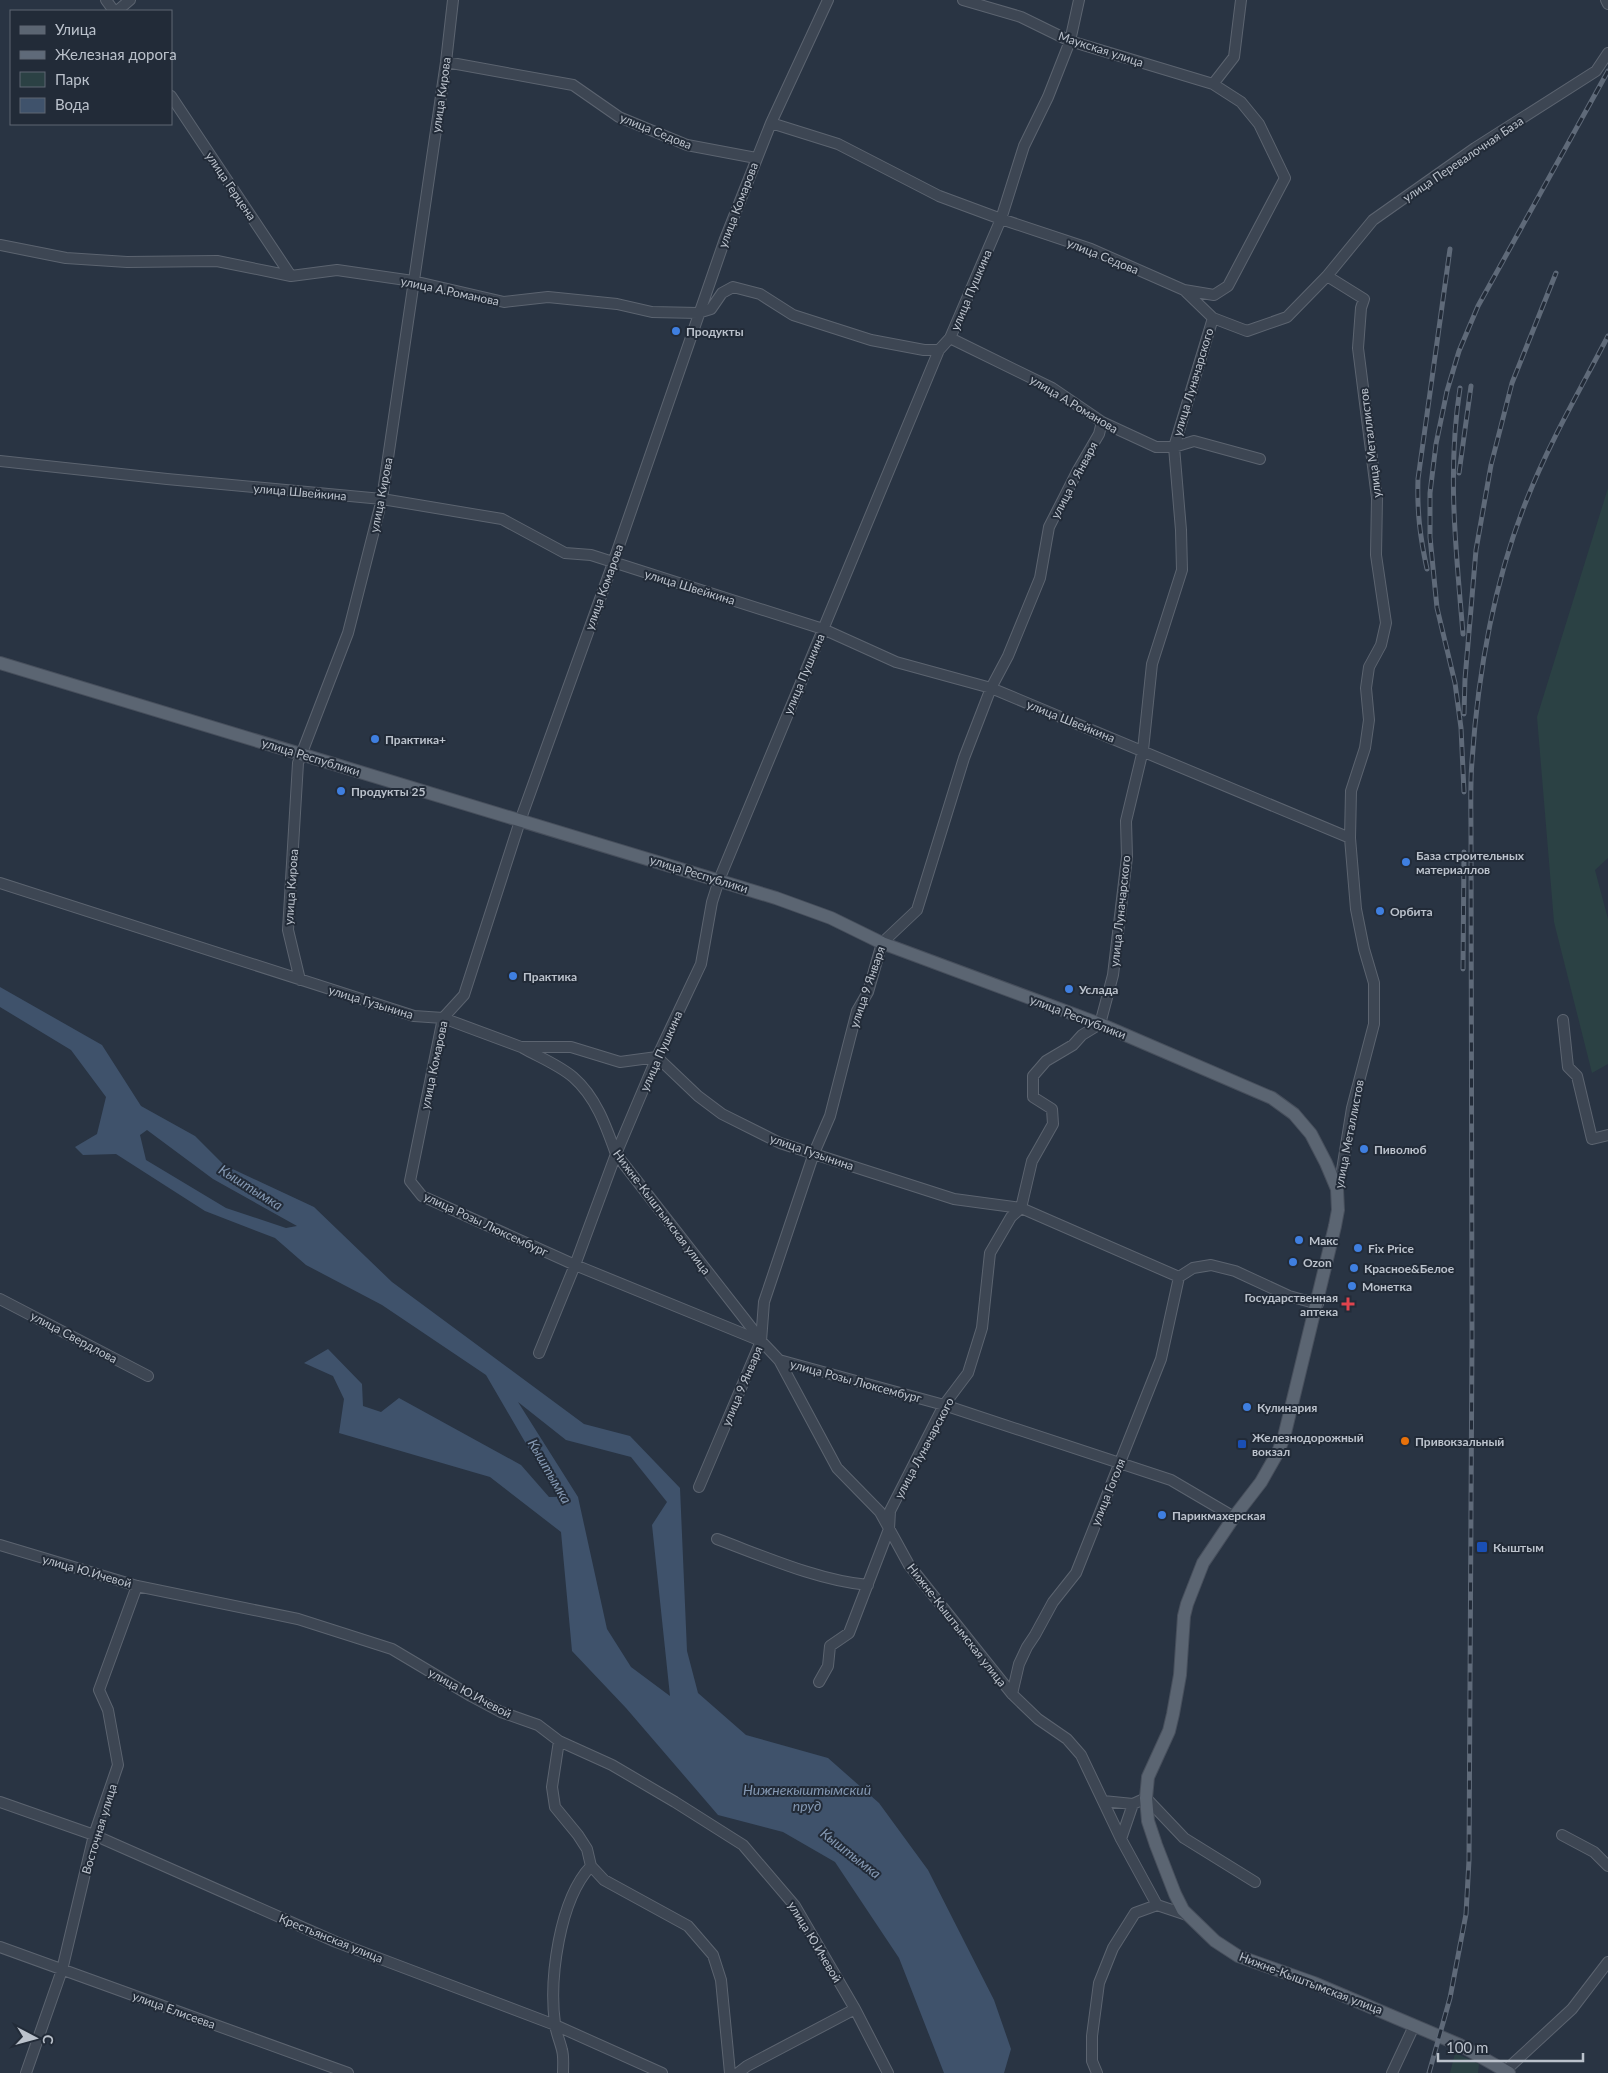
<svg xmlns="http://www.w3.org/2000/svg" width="1608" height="2073" font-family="Lato,sans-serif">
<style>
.green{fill:#2b4144}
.water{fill:#3f526b;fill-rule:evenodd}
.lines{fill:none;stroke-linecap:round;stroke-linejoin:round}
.minor-casing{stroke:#5c6470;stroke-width:12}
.major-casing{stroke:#474f5c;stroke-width:14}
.minor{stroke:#3d4653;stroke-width:10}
.major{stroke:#5b6572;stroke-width:12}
.rail-casing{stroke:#5f6a79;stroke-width:5}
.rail{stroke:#222b38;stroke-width:3;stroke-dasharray:9;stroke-linecap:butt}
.shop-dot{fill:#3f7fe0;stroke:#222b38;stroke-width:2}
.health-dot{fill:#e0444e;stroke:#222b38;stroke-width:2}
.food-dot{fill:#e8710a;stroke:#222b38;stroke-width:2}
.transit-dot{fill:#1a4fb4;stroke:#222b38;stroke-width:2}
.labels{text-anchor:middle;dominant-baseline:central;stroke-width:4;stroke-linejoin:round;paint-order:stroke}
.street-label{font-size:12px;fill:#bbc2cc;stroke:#222b38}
.poi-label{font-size:12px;font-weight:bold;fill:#bbc2cc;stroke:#222b38;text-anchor:start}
.water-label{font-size:14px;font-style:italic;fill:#8498b2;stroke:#222b38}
</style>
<rect width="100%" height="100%" fill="#293443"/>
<path class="green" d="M1608 488V858L1595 870 1608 919V1064L1592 1073 1554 922 1537 717Z
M1455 2053 1479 2064 1478 2073H1450Z"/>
<path class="water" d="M0 987 102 1045 141 1106 195 1136 224 1165 314 1207 392 1282 584 1424 630 1436 680 1488 687 1651 698 1693 746 1735 828 1758 879 1803 928 1870 994 2000 1011 2049 1004 2073H944L899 1958 835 1862 783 1832 718 1815 626 1708 572 1651 561 1532 490 1477 339 1433 344 1399 333 1376 304 1363 328 1349 362 1384 363 1406 381 1412 399 1398 521 1465 549 1497H557L486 1375 382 1305 306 1265 275 1238 205 1211 116 1154 83 1155 75 1147 97 1134 106 1097 71 1050 0 1007ZM147 1130 213 1179 297 1226 286 1228 226 1208 146 1160 140 1135ZM518 1402 566 1440 631 1457 667 1502 652 1525 670 1696 631 1667 607 1629 578 1497Z"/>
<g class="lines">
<g class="minor-casing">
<path id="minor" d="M106 0 114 11
M828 0 771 123 725 239 613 563 520 821 464 995 443 1018 410 1181 422 1196 575 1265 761 1341 779 1360 944 1405 1171 1480 1234 1517
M963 0 1021 17 1070 41 1213 84 1241 102 1259 124 1285 178 1228 286 1214 295 1184 290
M1606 0 1608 4
M117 11 130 0
M446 62 573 85 619 117 687 145 756 158
M1213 84 1234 57 1241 0
M171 96 291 276
M771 123 838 144 939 196 1001 219 1091 249 1184 290 1213 318 1247 331 1287 317 1327 276 1364 299 1361 308 1358 348 1377 498 1376 555 1386 623 1381 645 1369 667 1366 688 1369 720 1365 748 1351 791 1350 838 1356 909 1364 949 1374 983V1024L1352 1108 1342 1170 1337 1189
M0 245 66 258 127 262 217 261 291 276 337 270 413 281 504 302 548 297 617 304 652 312 698 313 711 309 722 293 733 287 760 294 793 315 871 340 924 350H939
M1327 276 1373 220 1475 148 1596 71 1608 53
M950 338 1052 388 1102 422 1156 447H1174L1194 441 1260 459
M0 461 167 479 382 499 502 519 565 553 591 555 823 629 896 662 991 688 1350 838
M0 883 414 1016 443 1018 521 1047H571L620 1062 657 1057 698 1096 722 1114 780 1143 954 1199 1021 1208 1179 1277 1193 1268 1211 1265 1235 1271 1289 1296 1318 1304
M300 980 288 930 298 763 348 633 382 499 446 62 453 0
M1563 1020 1568 1067 1577 1076 1592 1139 1608 1135
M523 1048C539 1057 559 1065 573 1077 596 1097 606 1126 616 1154L761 1340
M0 1299 148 1376
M539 1353 575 1265 616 1154 657 1057 701 964 712 902 719 880 939 350 950 338 1001 219 1024 146 1048 97 1070 41 1079 0
M779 1360 837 1468 880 1512 909 1565 1012 1694 1038 1719 1067 1739 1081 1755 1121 1839 1157 1905 1187 1915
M699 1487 761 1341 764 1302 814 1153 830 1116 857 1011 868 992 882 943 917 910 964 758 991 688 1008 656 1040 578 1049 527 1078 470 1099 434 1102 422
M717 1539C763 1556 819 1581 868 1585
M0 1545 137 1586 298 1619 392 1649 471 1696 501 1712 538 1725 559 1741 612 1765 675 1802 743 1845 795 1906 855 2009 888 2073
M819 1682 828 1666 830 1646 849 1633 889 1529 890 1511 944 1405 968 1373 982 1328 990 1253 1011 1217 1021 1208 1032 1161 1053 1124 1052 1109 1033 1097V1076L1046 1061 1073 1045 1082 1035 1100 1024 1113 975 1127 857 1126 821 1143 750 1152 664 1182 570 1181 530 1174 447 1213 318
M1012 1694 1019 1664 1027 1647 1035 1635 1053 1602 1076 1573 1161 1359 1179 1277
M559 1741 552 1787 555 1807 578 1835 587 1849 591 1866 604 1880 688 1926 713 1955 721 1980 730 2073
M1103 1801 1133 1804 1146 1798 1184 1838 1255 1882
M0 1802 94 1835 336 1942 555 2025 662 2073
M1562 1835 1594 1852 1608 1866
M1121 1839 1133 1804
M0 1947 348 2073
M1505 2071 1572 2009 1608 1962
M26 2073 62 1970 94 1835 118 1765 108 1710 99 1690 137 1586
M563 2073C563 2066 564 2057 562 2050 560 2041 556 2033 555 2024 549 1979 559 1900 591 1866
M738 2073 747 2066 855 2009
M1097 2073 1092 2061V2036L1099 1983 1113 1948 1135 1913 1157 1905
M1392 2073 1414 2026"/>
</g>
<g class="major-casing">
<path id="major" d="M0 663 776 898 831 918 882 943 1100 1024 1272 1098 1294 1114 1311 1134 1326 1163 1337 1189 1338 1210 1335 1226 1284 1437 1278 1452 1261 1482 1234 1517 1203 1563 1187 1604 1184 1616 1180 1675 1173 1714 1169 1731 1148 1777 1146 1798 1148 1821 1156 1845 1175 1894 1183 1910 1215 1941 1238 1956 1314 1983 1460 2045 1509 2073"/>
</g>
<use href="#minor" class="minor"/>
<use href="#major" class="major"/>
<g class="rail-casing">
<path id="rail" d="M1460 388C1447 472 1456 550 1463 634
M1459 473 1471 386
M1427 569C1420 537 1417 512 1418 479L1450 249
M1464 714 1465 679 1476 550 1491 465 1512 383 1556 273
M1464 792 1461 728 1455 683 1437 608 1430 537V493L1436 444 1447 391 1459 351 1478 306 1608 71
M1463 969 1464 852
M1429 2073 1450 1998 1466 1914 1469 1860 1472 1336 1471 833C1471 810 1470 785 1472 761 1478 673 1494 581 1527 499 1549 443 1580 390 1608 336"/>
</g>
<use href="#rail" class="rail"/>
</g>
<g class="shop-dot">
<circle cx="676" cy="331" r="5"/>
<circle cx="375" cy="739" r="5"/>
<circle cx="341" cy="791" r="5"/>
<circle cx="1406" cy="862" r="5"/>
<circle cx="1380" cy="911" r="5"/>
<circle cx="513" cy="976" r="5"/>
<circle cx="1069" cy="989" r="5"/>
<circle cx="1364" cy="1149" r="5"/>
<circle cx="1299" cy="1240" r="5"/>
<circle cx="1358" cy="1248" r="5"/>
<circle cx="1293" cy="1262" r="5"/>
<circle cx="1354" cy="1268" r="5"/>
<circle cx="1352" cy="1286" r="5"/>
<circle cx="1247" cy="1407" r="5"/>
<circle cx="1162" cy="1515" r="5"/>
</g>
<path class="health-dot" d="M1345.5 1296.5h5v5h5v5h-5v5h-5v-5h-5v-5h5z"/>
<circle class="food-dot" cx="1405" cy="1441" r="5"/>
<g class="transit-dot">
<rect x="1237" y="1439" width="10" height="10" rx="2.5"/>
<rect x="1476" y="1541" width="12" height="12" rx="2.5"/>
</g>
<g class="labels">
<g class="street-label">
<text transform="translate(1101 49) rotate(18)">Маукская улица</text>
<text transform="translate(441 95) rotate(-82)">улица Кирова</text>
<text transform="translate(656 131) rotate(22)">улица Седова</text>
<text transform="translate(1463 159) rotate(-34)">улица Перевалочная База</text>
<text transform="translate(231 186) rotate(56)">улица Герцена</text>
<text transform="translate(738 205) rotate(-69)">улица Комарова</text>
<text transform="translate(1103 256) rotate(22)">улица Седова</text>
<text transform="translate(971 290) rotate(-67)">улица Пушкина</text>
<text transform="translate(450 291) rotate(12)">улица А.Романова</text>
<text transform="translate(1193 382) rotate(-73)">улица Луначарского</text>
<text transform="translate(1074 404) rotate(31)">улица А.Романова</text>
<text transform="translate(1370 443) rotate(-97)">улица Металлистов</text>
<text transform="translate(1074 480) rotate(-62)">улица 9 Января</text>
<text transform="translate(300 492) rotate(5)">улица Швейкина</text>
<text transform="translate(381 495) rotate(-79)">улица Кирова</text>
<text transform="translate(604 587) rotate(-70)">улица Комарова</text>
<text transform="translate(690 587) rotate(17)">улица Швейкина</text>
<text transform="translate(804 674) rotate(-67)">улица Пушкина</text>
<text transform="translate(1071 721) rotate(22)">улица Швейкина</text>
<text transform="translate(311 757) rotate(17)">улица Республики</text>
<text transform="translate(699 874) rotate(17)">улица Республики</text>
<text transform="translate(291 887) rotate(-86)">улица Кирова</text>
<text transform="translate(1120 911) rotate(-84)">улица Луначарского</text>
<text transform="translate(867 987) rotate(-71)">улица 9 Января</text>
<text transform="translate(371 1002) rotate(17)">улица Гузынина</text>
<text transform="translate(1078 1017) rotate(21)">улица Республики</text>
<text transform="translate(661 1051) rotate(-66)">улица Пушкина</text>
<text transform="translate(434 1065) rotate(-78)">улица Комарова</text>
<text transform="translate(1349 1134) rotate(-79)">улица Металлистов</text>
<text transform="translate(812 1152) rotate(19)">улица Гузынина</text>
<text transform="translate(662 1212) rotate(53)">Нижне-Кыштымская улица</text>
<text transform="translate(486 1224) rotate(25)">улица Розы Люксембург</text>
<text transform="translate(74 1337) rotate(28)">улица Свердлова</text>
<text transform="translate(856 1381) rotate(15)">улица Розы Люксембург</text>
<text transform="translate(742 1386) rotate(-67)">улица 9 Января</text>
<text transform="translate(924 1448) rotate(-62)">улица Луначарского</text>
<text transform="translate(1108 1492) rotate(-68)">улица Гоголя</text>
<text transform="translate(87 1571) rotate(16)">улица Ю.Ичевой</text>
<text transform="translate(957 1625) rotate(52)">Нижне-Кыштымская улица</text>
<text transform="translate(470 1693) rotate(28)">улица Ю.Ичевой</text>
<text transform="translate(99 1829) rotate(-73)">Восточная улица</text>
<text transform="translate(331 1938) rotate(22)">Крестьянская улица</text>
<text transform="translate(815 1942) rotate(59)">улица Ю.Ичевой</text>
<text transform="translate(1311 1983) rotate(21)">Нижне-Кыштымская улица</text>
<text transform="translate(174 2010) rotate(20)">улица Елисеева</text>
</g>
<g class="poi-label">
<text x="686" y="331">Продукты</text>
<text x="385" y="739">Практика+</text>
<text x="351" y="791">Продукты 25</text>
<text x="1416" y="855">База cтроительных<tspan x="1416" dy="14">материаллов</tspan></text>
<text x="1390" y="911">Орбита</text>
<text x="523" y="976">Практика</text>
<text x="1079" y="989">Услада</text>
<text x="1374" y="1149">Пиволюб</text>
<text x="1309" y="1240">Макс</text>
<text x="1368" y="1248">Fix Price</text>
<text x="1303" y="1262">Ozon</text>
<text x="1364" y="1268">Красное&amp;Белое</text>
<text x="1362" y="1286">Монетка</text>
<text x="1338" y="1297" text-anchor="end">Государственная<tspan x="1338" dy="14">аптека</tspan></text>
<text x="1257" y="1407">Кулинария</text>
<text x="1252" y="1437">Железнодорожный<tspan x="1252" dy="14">вокзал</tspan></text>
<text x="1415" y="1441">Привокзальный</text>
<text x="1172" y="1515">Парикмахерская</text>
<text x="1493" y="1547">Кыштым</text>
</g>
<g class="water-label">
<text transform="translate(251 1187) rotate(32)">Кыштымка</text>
<text transform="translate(550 1471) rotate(60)">Кыштымка</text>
<text x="807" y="1789">Нижнекыштымский<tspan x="807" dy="16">пруд</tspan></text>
<text transform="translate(851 1853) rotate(38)">Кыштымка</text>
</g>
</g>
<rect x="10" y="10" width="162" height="115" fill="#222b38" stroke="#5f6773"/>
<rect x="20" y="26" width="25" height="8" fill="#5b6572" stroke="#5f6773"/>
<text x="55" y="35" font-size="15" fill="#bbc2cc">Улица</text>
<rect x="20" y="51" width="25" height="8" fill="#5f6a79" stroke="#5f6773"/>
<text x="55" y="60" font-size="15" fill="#bbc2cc">Железная дорога</text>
<rect x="20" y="72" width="25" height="15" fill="#2b4144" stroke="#5f6773"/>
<text x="55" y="85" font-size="15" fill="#bbc2cc">Парк</text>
<rect x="20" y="98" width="25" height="15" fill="#3f526b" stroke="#5f6773"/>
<text x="55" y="110" font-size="15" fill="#bbc2cc">Вода</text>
<g transform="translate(35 2038) rotate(96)" stroke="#222b38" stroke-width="4" paint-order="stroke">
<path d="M0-4L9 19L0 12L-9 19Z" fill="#bbc2cc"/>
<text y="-8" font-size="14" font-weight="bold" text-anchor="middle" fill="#bbc2cc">С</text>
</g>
<path d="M1438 2053v8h145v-8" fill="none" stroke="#bbc2cc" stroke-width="2.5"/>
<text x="1446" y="2053" font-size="15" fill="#bbc2cc" stroke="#222b38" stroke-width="4" paint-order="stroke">100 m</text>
</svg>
